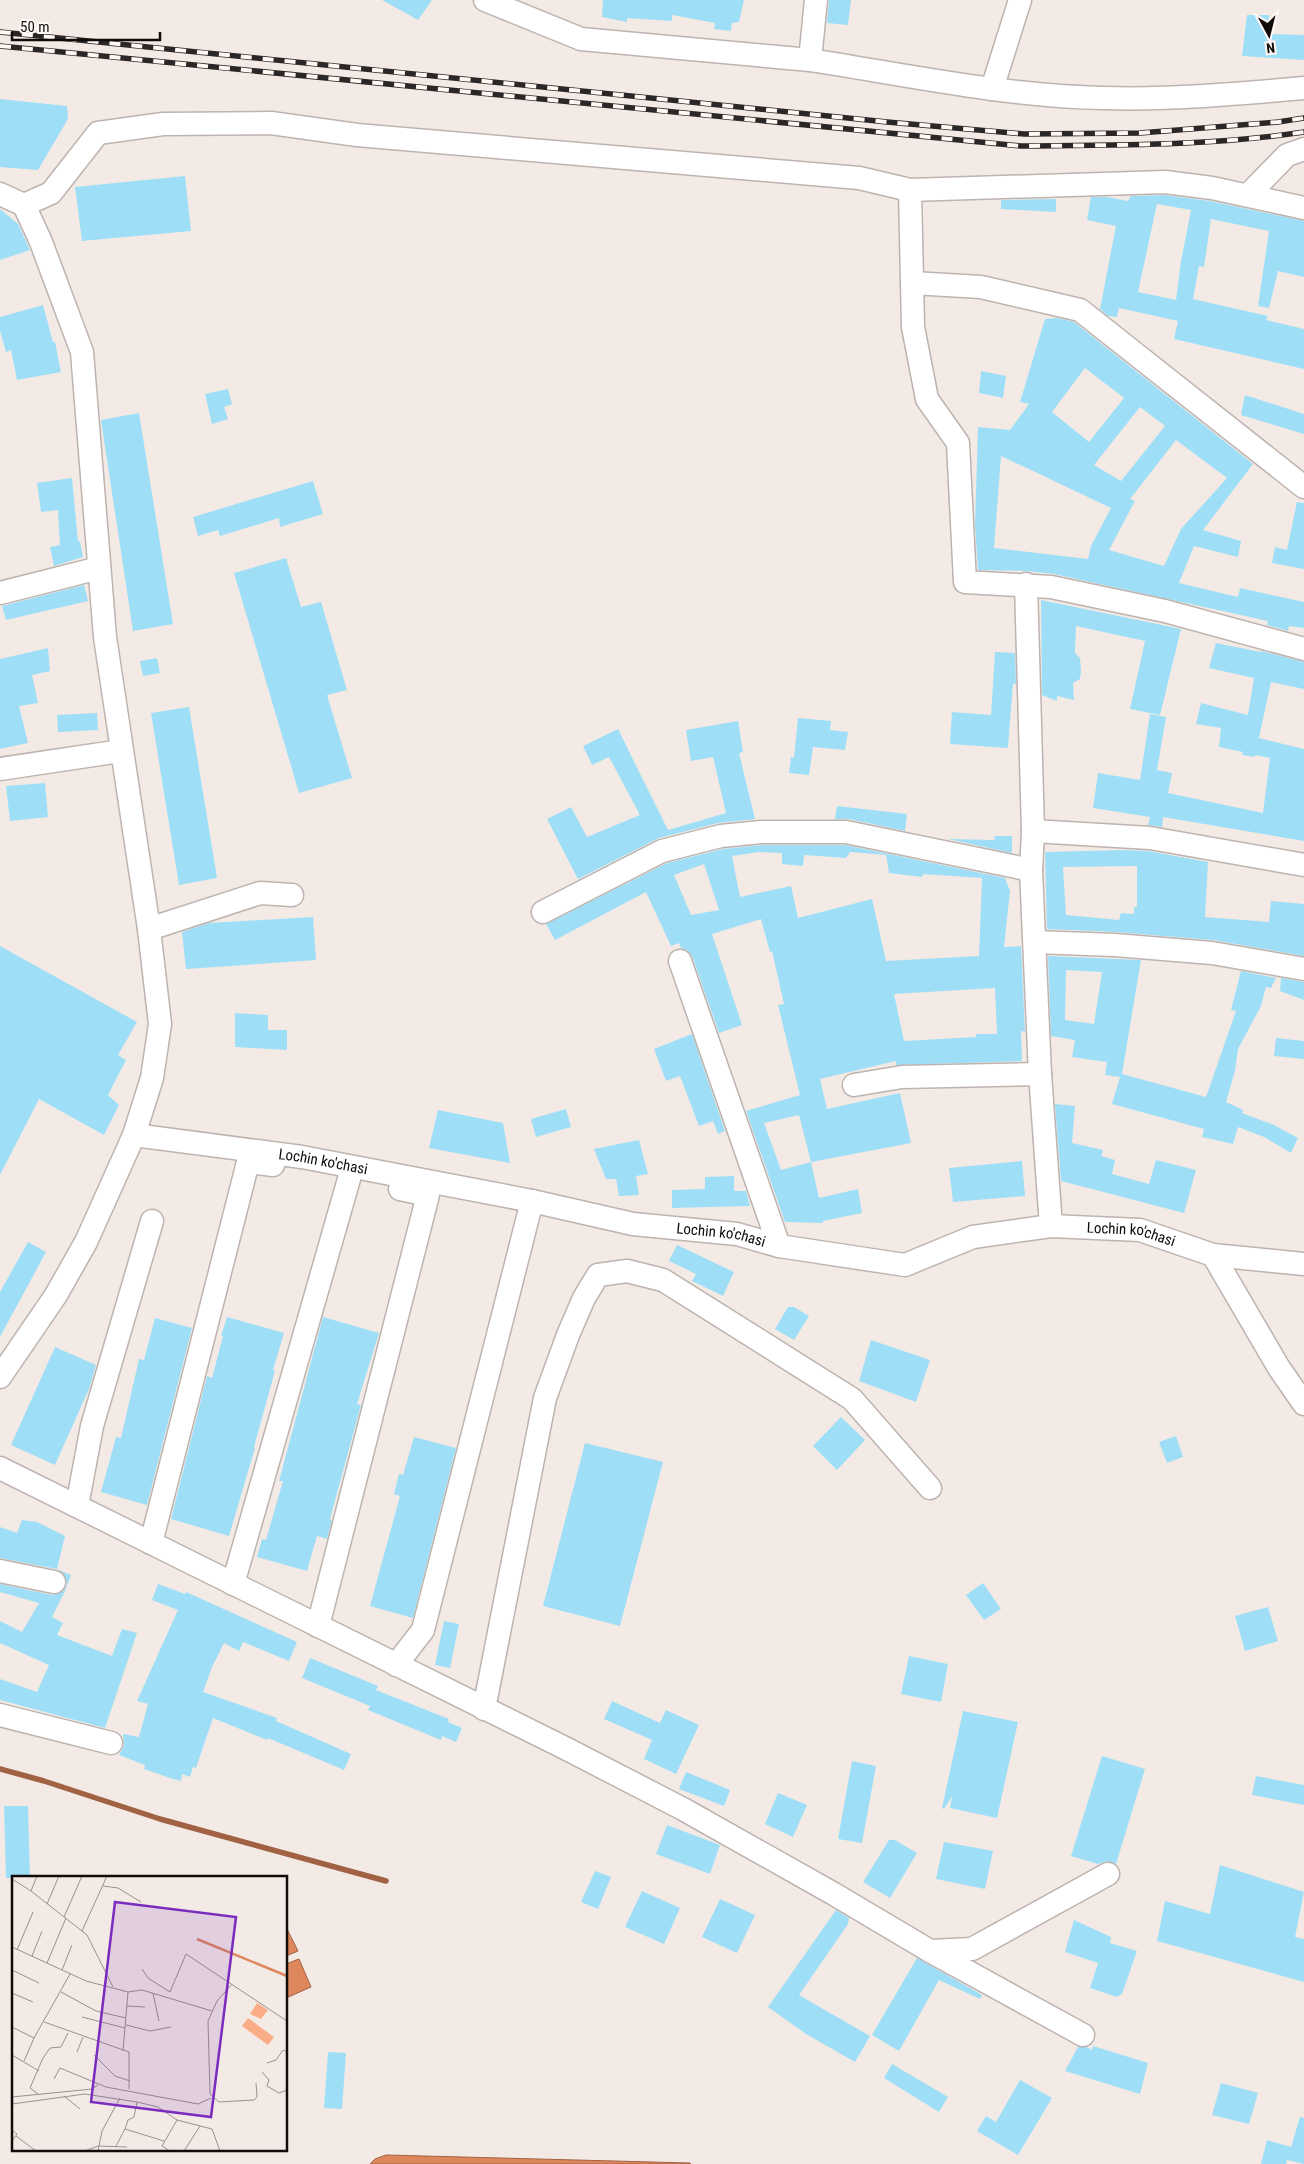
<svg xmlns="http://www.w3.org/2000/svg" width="1304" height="2164" font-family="'Roboto Condensed',sans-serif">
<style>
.water{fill:#df875c;stroke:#a06243}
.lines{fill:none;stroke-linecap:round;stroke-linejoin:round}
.stream{stroke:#a06243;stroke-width:5.5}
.building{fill:#9edff7;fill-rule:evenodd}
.minor-casing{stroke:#bdb3af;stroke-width:25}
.minor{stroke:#fff;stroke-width:22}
.rail-casing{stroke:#2b2726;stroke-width:5.5}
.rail{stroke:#fff8f5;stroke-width:4;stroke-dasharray:11;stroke-linecap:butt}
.labels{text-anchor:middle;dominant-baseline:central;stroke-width:4;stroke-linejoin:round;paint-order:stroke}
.street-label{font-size:15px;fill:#0e0b0a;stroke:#fff8f5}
.inset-river{fill:none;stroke:#df875c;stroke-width:2.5}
.inset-road{fill:none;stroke:#98918d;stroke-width:1}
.view{fill:#7b2cbf;fill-opacity:0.15;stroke:#7b2cbf;stroke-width:2.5}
.inset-edge{fill:none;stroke:#0e0b0a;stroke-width:2.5}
</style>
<rect width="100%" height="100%" fill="#f4eae5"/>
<path class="water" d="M286 1927 298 1951 286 1956Z
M299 1959 311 1987 286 1998V1964Z
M386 2155 690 2163 691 2164H370L375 2159Z"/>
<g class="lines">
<path class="stream" d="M0 1769 44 1781 160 1819 386 1881"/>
</g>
<path class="building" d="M382 0H432L418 20Z
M603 0H744L739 22 732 23 731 31 714 29 715 23 672 15V21L627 18V22L602 17Z
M829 0H851L848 25 827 23Z
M1247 15H1269L1271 34 1304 35V60L1242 56Z
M0 99 67 106 68 119 38 170 0 167Z
M185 176 191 231 82 241 75 187Z
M1164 195 1210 201 1304 221V277L1278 271 1269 308 1258 306 1269 231 1211 219 1204 267 1199 266 1193 299 1268 316 1266 320 1304 329V369L1174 339 1178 321 1119 308 1117 317 1108 316 1100 309 1116 226 1087 220 1091 197H1107L1128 201 1131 196ZM1157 204 1191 210 1181 261 1176 300 1138 292Z
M1056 199V212L1001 209V200Z
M0 209 18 224 30 250 0 260Z
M43 305 53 342H55L61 372 17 380 11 350 6 352 0 331V317Z
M1057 318 1074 322 1253 464 1203 530 1241 541 1238 557 1194 546 1179 583 1238 597 1240 588 1304 602V628L1289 626 1288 631 1267 625 1268 621 1054 574 1026 571 978 570 975 524 978 427 1010 430 1029 404 1020 402 1045 319ZM1085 368 1124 398 1089 442 1052 412ZM1140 407 1165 426 1121 481 1094 465ZM1176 440 1227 478 1181 529 1164 566 1109 550 1135 501 1130 499ZM1001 456 1111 508 1091 546 1088 559 994 548Z
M981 371 1006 376 1003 398 979 393Z
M228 389 232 404 224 407 228 419 212 424 205 394Z
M1245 395 1304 414V434L1241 415Z
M139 413 173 624 133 631 101 420Z
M72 478 78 541H80L83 557 54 566 50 547 60 545 58 510 41 512 37 483Z
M313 481 323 514 280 527 279 518 220 536 218 530 198 536 193 517Z
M1297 502 1304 503V569L1272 563 1275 547 1287 550Z
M286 558 301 607 321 602 347 690 327 695 352 778 299 793 234 573Z
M84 585 88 601 6 620 2 606Z
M1041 600 1181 629 1160 715 1130 709 1145 641 1076 626 1075 653 1080 658 1081 671 1080 679 1073 683 1074 700 1057 696V701L1042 695Z
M1216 643 1261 652V651L1304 662V689L1271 682 1259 738 1304 749V841L1163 817 1162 827 1148 825 1150 817 1093 808 1098 773 1140 780 1150 714 1166 717 1157 770 1172 773 1168 793 1263 813 1270 758 1255 755V757L1242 755 1243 752 1219 747 1221 728 1196 724 1201 703 1248 715 1254 678 1209 668Z
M48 648 50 671 32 675 38 703 19 706 28 743 0 749V659Z
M995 652 1015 653 1016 684 1013 683 1008 748 950 744 952 712 991 715Z
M157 658 160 673 143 676 140 661Z
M189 707 217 878 179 885 151 713Z
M97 713 98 730 58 732 57 715Z
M798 718 831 721 830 730 848 732 845 750 813 747 809 775 789 773 791 757 794 758Z
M738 721 743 752 739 753 755 819 718 823 659 838 578 879 547 819 571 807 587 837 640 815 609 757 592 765 583 746 618 729 668 830 726 813 713 757 691 761 686 730Z
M45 783 48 817 10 821 6 786Z
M837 806 907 814 905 831 849 819H835Z
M994 836H1012V853L948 839 995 840Z
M762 845H845L1005 878 1010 891 1004 947 1021 946 1025 1032 1021 1031 1022 1061 896 1065V1061L820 1079 827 1109 900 1093 911 1143 811 1162 819 1198 858 1189 862 1213 823 1221V1223L785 1222 746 1111 800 1095 778 1005 784 1004 772 951 770 952 761 919 712 934 742 1025 719 1033 692 956 688 951 681 948 679 943 671 946 646 892 555 940 546 924 667 863 723 849ZM759 852 782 853V864L803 866 804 855 846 858 850 852 886 855 889 873 922 877 923 874 982 878 979 956 886 961 872 899 798 918 791 886 740 897 732 856ZM704 864 719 910 691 915 674 875ZM995 988 997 1034H976V1037L904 1041 894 994ZM799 1115 811 1162 781 1170 764 1123Z
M1124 850 1148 851 1208 862 1205 917 1269 922 1271 901 1304 904V956L1213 940 1116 932 1047 929 1045 852ZM1137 866V907H1134V914L1121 913 1119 920 1066 915 1063 867Z
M313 917 316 960 186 969 182 932 209 923Z
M0 946 137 1022 118 1055 126 1060 108 1095 119 1105 104 1135 39 1099 0 1175Z
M1048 956 1141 960 1122 1074 1206 1097 1236 1011 1231 1010 1241 971 1276 978 1271 988 1266 987 1261 1006 1238 1049 1235 1071 1226 1102 1243 1110 1242 1113 1274 1125 1298 1138 1291 1153 1264 1137 1238 1127 1233 1144 1202 1137 1204 1129 1112 1104 1120 1077 1105 1075 1107 1062 1072 1057 1075 1040 1051 1036ZM1066 970 1102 972 1094 1024 1065 1020Z
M1281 978 1304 982V1000L1280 991Z
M235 1013 268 1015V1030H287V1050L235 1047Z
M692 1034 725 1131 718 1134 713 1121 699 1126 680 1076 666 1081 654 1049Z
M1276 1038 1304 1041V1059L1274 1056Z
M1055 1104 1075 1106 1072 1143 1103 1150 1101 1156 1115 1160 1112 1174 1149 1184 1156 1160 1196 1170 1184 1213 1061 1181Z
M566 1109 571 1127 536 1137 531 1119Z
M438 1110 503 1123 510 1163 429 1148Z
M639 1140 648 1174 636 1176 639 1195 619 1196 616 1179H606L594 1149Z
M1022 1161 1025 1196 953 1202 949 1168Z
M734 1176V1191H746L750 1206 672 1208V1190L705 1189V1177Z
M28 1242 46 1252 0 1337V1292Z
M677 1245 734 1272 723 1296 692 1281 696 1274 669 1261Z
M788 1307H794L809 1316 794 1340 775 1329Z
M227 1317 284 1333 273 1370 275 1371 254 1447 255 1448 229 1536 171 1519 207 1376 212 1378 223 1336H221Z
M323 1317 379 1333 357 1404 361 1405 330 1519 332 1520 327 1539 317 1536 307 1571 257 1557 262 1539 266 1540 283 1481H279Z
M155 1318 192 1328 147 1505 101 1492 116 1437 121 1438 139 1359 144 1360Z
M871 1340 930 1360 916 1402 859 1381Z
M55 1347 96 1365 89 1389 55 1465 11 1445Z
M841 1417 865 1440 837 1470 813 1446Z
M1176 1436 1183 1457 1167 1463 1159 1442Z
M414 1437 456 1448 413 1618 370 1606 400 1496 394 1494 399 1474 403 1475Z
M585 1443 663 1462 620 1626 543 1606Z
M22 1520 37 1522 65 1536 57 1569 71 1575 65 1591 52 1617 63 1623 57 1635 112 1656 122 1629 137 1633 105 1728 0 1700V1679L37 1692 49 1665 0 1643V1621L22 1632 39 1603 0 1592V1584L52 1595 63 1591 67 1584 63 1573 57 1569 0 1558V1527L17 1533Z
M983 1583 1001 1609 984 1620 966 1595Z
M158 1584 185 1594 186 1592 297 1642 289 1661 243 1642 239 1651 224 1643 212 1667 203 1692 277 1718 276 1721 351 1754 344 1770 268 1738 267 1740 213 1718 196 1768 193 1767 190 1777 182 1774 181 1781 173 1779 144 1769 145 1765 119 1755 124 1746 123 1734 139 1737 148 1704 137 1701 178 1610 152 1600Z
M1268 1607 1278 1641 1245 1651 1235 1616Z
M444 1621 459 1624 450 1668 435 1665Z
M909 1656 948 1664 941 1702 901 1694Z
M310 1658 378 1686 376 1690 449 1719 448 1722 462 1728 456 1742 442 1736 441 1740 368 1710 370 1706 302 1678Z
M612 1701 660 1723 666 1710 699 1725 676 1774 644 1759 652 1740 604 1719Z
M963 1711 1018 1722 997 1818 950 1808 952 1796 944 1809 942 1808Z
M1102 1756 1145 1769 1116 1864 1108 1861 1098 1864 1071 1856Z
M852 1761 876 1766 862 1843 838 1839Z
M686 1772 730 1790 724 1806 679 1789Z
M1256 1776 1304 1785V1805L1252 1795Z
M778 1793 807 1805 793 1837 765 1824Z
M4 1806H28L30 1878H6Z
M667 1825 720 1845 710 1874 656 1854Z
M889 1840H895L917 1853 890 1898 863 1882Z
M944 1842 993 1851 985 1889 936 1879Z
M1220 1865 1304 1892 1295 1937 1304 1939V1982L1157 1941 1165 1901 1210 1914Z
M595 1871 611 1877 598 1909 581 1902Z
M642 1891 680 1908 664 1944 625 1927Z
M720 1899 755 1915 737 1953 702 1937Z
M836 1910 849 1918 848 1924 799 1995 870 2036 855 2062 806 2034 768 2007Z
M1074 1920 1111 1937 1110 1943 1137 1951 1122 1994 1117 1997 1090 1988 1098 1963 1065 1952Z
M917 1958 982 1995 980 1999 939 1980 899 2051 872 2035Z
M1093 2046 1148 2063 1140 2094 1065 2071 1078 2047H1087L1092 2050Z
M328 2052 346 2053 342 2109 324 2108Z
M892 2064 948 2097 939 2112 884 2078Z
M1020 2080 1052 2098 1018 2155 977 2131 986 2116 996 2122Z
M1221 2083 1258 2093 1249 2124 1212 2115Z
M1300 2117 1304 2118V2164L1287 2160 1286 2164H1261L1267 2140 1291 2147Z"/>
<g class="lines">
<g class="minor-casing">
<g id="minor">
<path d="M485 0 581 39 810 60 816 0"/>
<path d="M810 60C907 75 1005 96 1103 98 1170 100 1237 94 1304 88"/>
<path d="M992 89 1020 0"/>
<path d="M910 190 913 327 927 399 958 443 965 582 1051 587 1165 611 1304 649"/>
<path d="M0 194 24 205 41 242 82 352 105 637 149 929 160 1024 152 1078 134 1135 86 1242 56 1295 0 1377"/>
<path d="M1248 195 1287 155 1304 149"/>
<path d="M24 205 51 193 98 133 163 124 271 123 357 135 859 178 910 190 1165 182 1212 188 1304 208"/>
<path d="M912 283 981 287 1080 310 1304 487"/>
<path d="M1026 584 1033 831 1031 870 1040 1074 1051 1226"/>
<path d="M0 593 99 568"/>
<path d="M0 769 121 751"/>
<path d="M1033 831 1150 838 1304 865"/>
<path d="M543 912 662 851 721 836 761 832H846L1031 870"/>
<path d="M149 929 260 893 292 895"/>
<path d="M1035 942 1115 945 1212 953 1304 969"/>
<path d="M680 961 779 1246"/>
<path d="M854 1085 902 1077 1040 1074"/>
<path id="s1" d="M134 1135 302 1157 532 1201 633 1224 737 1234 779 1246 905 1265 973 1237 1051 1226 1140 1230 1213 1255 1304 1264"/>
<path d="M1213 1255 1279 1368 1304 1404"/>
<path d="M0 1468 565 1748 683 1809 834 1894 930 1951 972 1949 1108 1874"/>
<path d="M77 1506 92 1426 152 1221"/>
<path d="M151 1543 248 1162 273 1165"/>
<path d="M0 1571 54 1582"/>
<path d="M233 1584 349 1179"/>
<path d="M318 1626 428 1195 400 1189"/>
<path d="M396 1665 423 1630 532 1201"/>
<path d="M484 1709 545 1398 568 1335 584 1298 598 1275 627 1271 663 1280 852 1399 930 1488"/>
<path d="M0 1715 111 1743"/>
<path d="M930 1951 1083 2035"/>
</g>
</g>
<use href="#minor" class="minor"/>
<g class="rail-casing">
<path id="rail" d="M0 32 887 122 1024 134 1140 133 1278 122 1304 118
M0 46 1021 146C1115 145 1211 146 1304 132"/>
</g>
<use href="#rail" class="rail"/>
</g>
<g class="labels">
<g class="street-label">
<text stroke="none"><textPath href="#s1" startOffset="191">Lochin ko'chasi</textPath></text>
<text stroke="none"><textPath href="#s1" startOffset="596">Lochin ko'chasi</textPath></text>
<text stroke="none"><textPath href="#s1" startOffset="1016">Lochin ko'chasi</textPath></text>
</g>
</g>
<g transform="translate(12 1876)">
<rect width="275" height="275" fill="#f4eae5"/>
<path d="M245 127 256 134 249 143 238 138ZM236 142 262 161 256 169 230 150Z" fill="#faac86"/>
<path class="inset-river" d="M185 63 275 100"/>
<path class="inset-road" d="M0 3 19 15 75 59 101 111M91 10 106 12 129 26M19 15 25 0M35 28 47 0M52 41 70 0M70 55 95 0M0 71 74 105 116 116 130 114 200 135M5 74 21 36M20 80 30 55M35 87 54 42M130 93 136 102 158 116 174 78 275 145M0 94 27 107M50 94 60 69M220 108 205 125 196 145 198 218 207 226 242 224 245 221 244 207M49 116 84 135 114 142M0 117 21 126M141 117 147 145M115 130 133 131M70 141 113 152M32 146 117 176V213M114 149 138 155 159 151M0 151 22 162 58 98M111 175 116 116M65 176 71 161M0 179 27 195M82 179 103 200 118 205M12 185 22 162M255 187 264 184 271 174 275 176M250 196 257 204 255 210 267 217 275 214M42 203 48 192 94 211 186 228 199 222M26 218 18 212 31 182 38 172 49 171 56 157M52 220 68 233M0 221 80 213 86 209M0 228 73 218 125 226M0 254 5 258 0 265M4 260 24 275M152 265 113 253 116 244 122 241 125 226 146 231 165 244M104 270 113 253M73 275 86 270 115 271M86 275 90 255 108 222M158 275 150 270 165 244 200 253 208 275M172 275 188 250"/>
<path class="view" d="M103 26 224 41 199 241 79 226Z"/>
<rect width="275" height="275" class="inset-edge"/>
</g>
<g transform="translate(1269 35) rotate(173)" stroke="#fff8f5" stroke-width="4" paint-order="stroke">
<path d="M0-4L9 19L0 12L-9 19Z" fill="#0e0b0a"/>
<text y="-8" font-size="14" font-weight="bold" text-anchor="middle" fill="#0e0b0a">N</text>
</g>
<path d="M12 32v8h148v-8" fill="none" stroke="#0e0b0a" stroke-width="2.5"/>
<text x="20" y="32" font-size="15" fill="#0e0b0a" stroke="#fff8f5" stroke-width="4" paint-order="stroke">50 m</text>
</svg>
